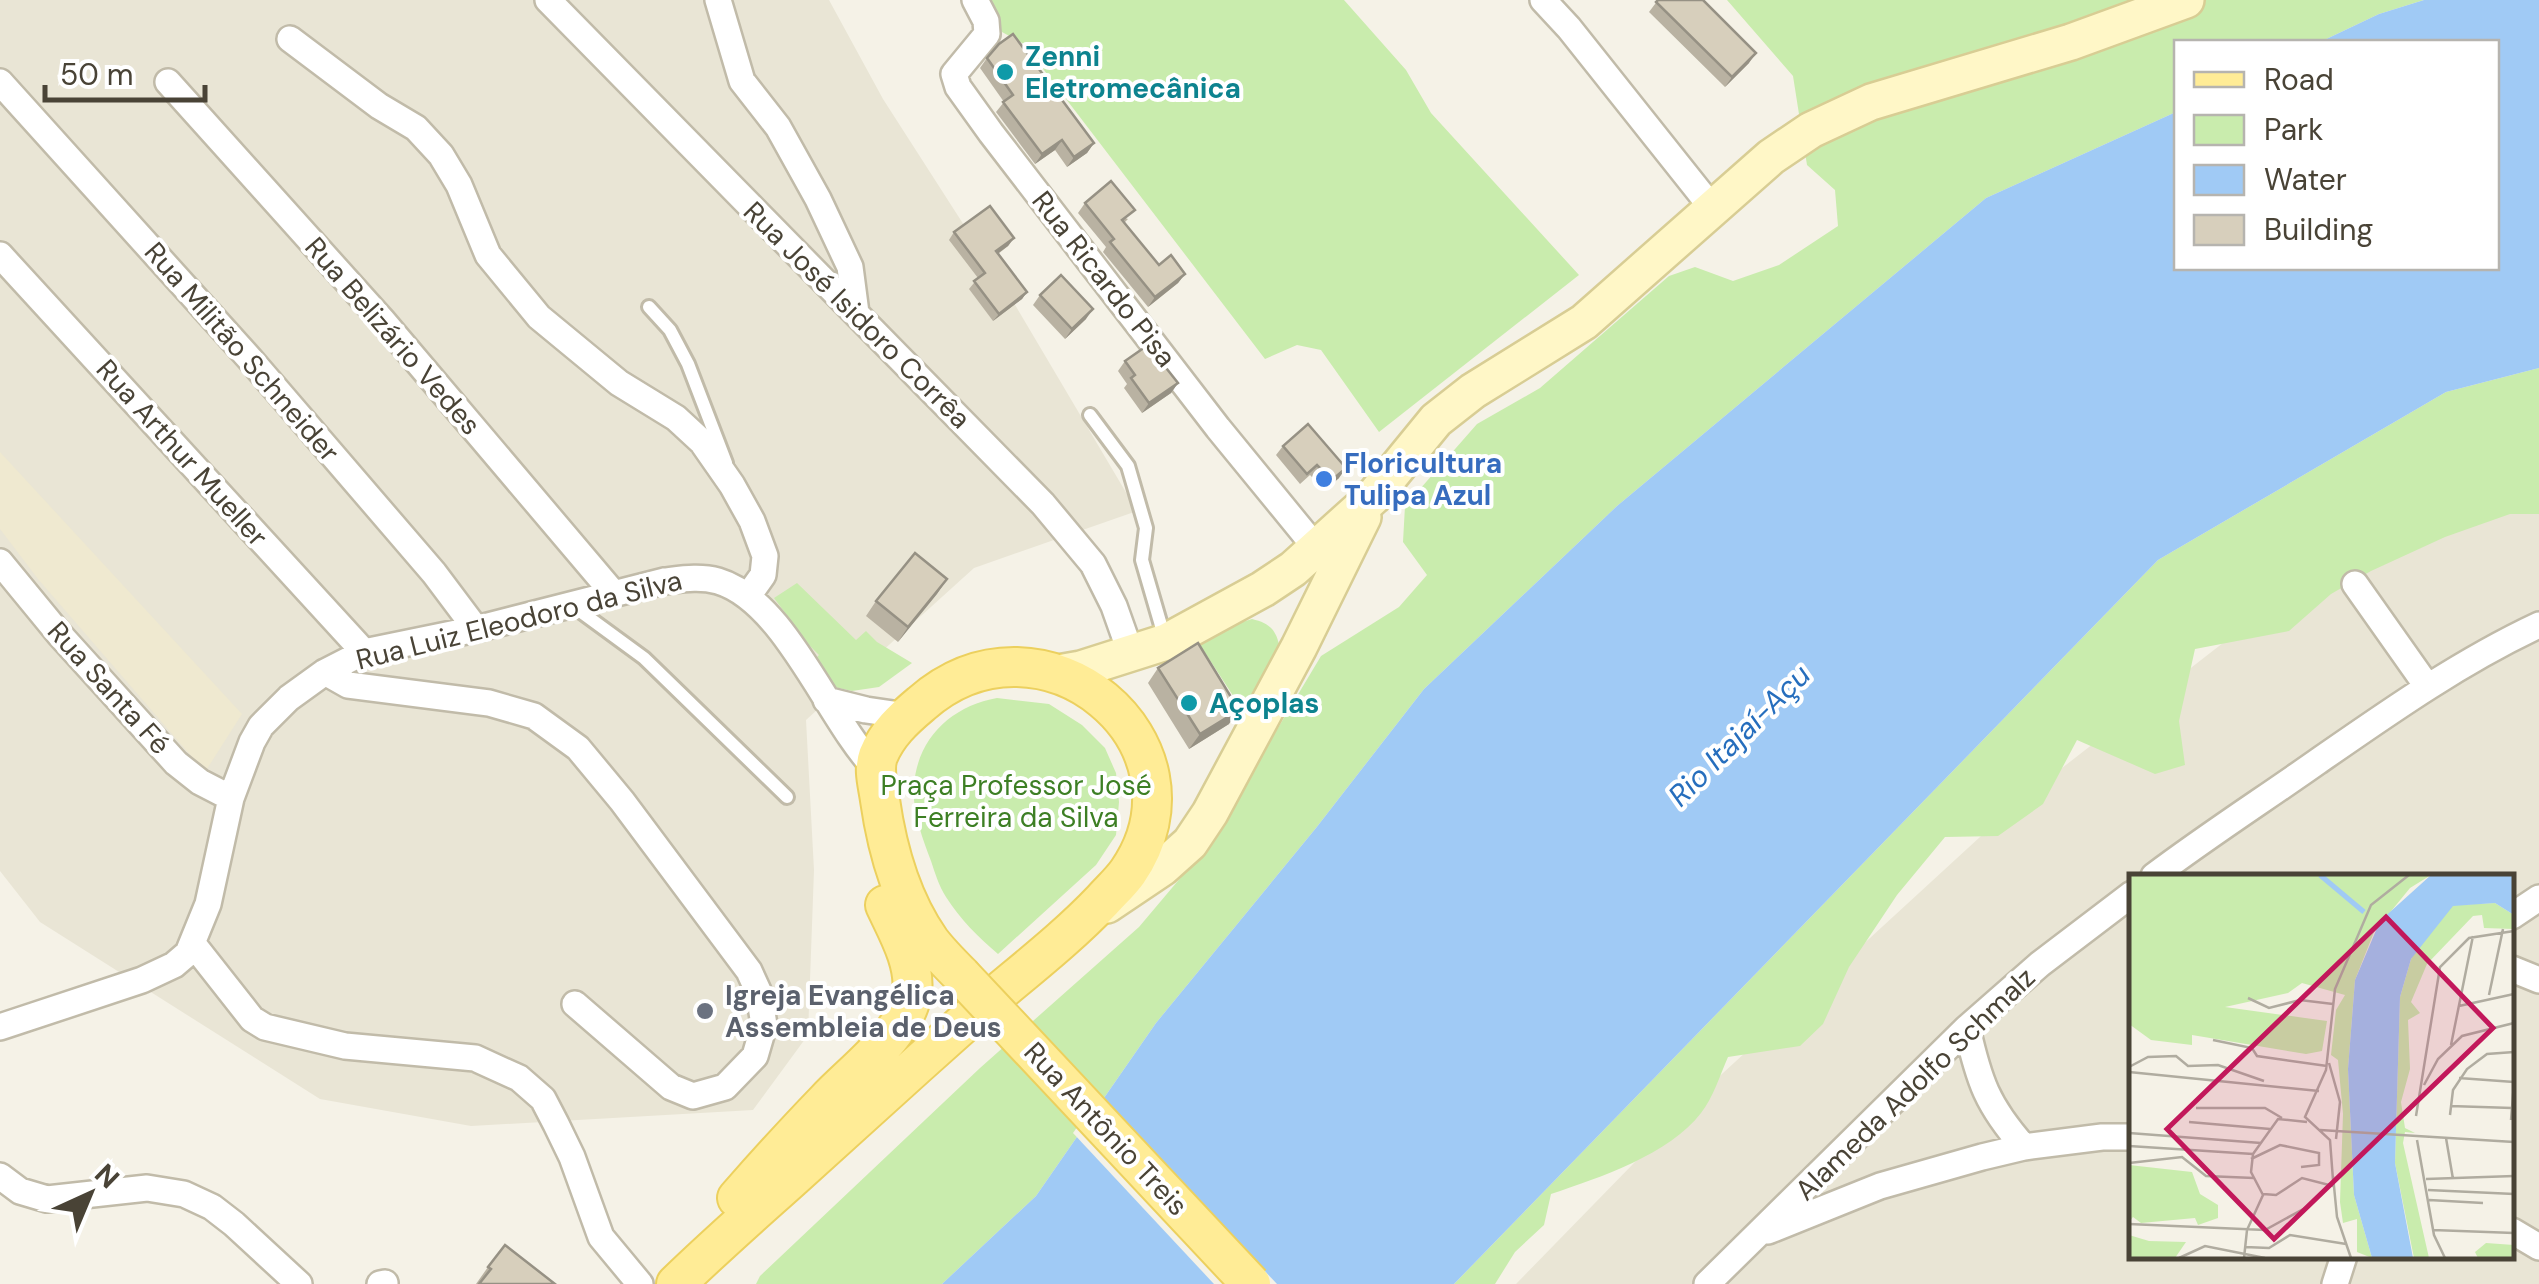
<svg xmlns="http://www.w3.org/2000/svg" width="2539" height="1284" font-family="'DM Sans',sans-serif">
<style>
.residential{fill:#e9e5d5;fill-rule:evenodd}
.education{fill:#efe9d0}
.green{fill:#c9ecad}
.water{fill:#a0caf5}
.pier{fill:#f5f2e7}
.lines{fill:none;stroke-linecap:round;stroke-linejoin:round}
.lane-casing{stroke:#c1bba9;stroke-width:18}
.street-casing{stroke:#c1bba9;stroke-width:30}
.secondary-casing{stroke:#d8cd94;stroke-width:40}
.primary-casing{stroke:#ecd05e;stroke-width:42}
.lane{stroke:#fff;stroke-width:12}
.street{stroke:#fff;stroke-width:25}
.secondary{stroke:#fff7c7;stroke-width:35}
.primary{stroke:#ffec96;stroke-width:38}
.primary-bridge-casing{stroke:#ecd05e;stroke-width:42;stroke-linecap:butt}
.primary-bridge{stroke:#ffec96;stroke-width:38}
.wall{fill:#b9b2a2}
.shaded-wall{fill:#969184}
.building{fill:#d7cfbc;stroke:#969184;stroke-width:2.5}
.culture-dot{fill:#0f9aa8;stroke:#fff;stroke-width:4}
.shop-dot{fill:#3f7fe0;stroke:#fff;stroke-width:4}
.worship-dot{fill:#6b7280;stroke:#fff;stroke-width:4}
.labels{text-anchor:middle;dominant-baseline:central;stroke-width:8;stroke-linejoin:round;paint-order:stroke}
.culture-label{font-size:28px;font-weight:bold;fill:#0d838f;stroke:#fff;text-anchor:start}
.street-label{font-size:28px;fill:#494336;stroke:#fff}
.shop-label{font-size:28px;font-weight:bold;fill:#366cbe;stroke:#fff;text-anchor:start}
.park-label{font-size:28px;fill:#3d7f24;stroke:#fff}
.worship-label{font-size:28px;font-weight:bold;fill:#5b616d;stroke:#fff;text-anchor:start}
.water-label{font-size:30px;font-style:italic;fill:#266ebd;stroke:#fff}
.inset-river{fill:none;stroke:#a0caf5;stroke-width:5}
.inset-road{fill:none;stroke:#b0aca0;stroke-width:2.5}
.view{fill:#c2185b;fill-opacity:0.15;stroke:#c2185b;stroke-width:5}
.inset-edge{fill:none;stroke:#494336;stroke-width:5}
</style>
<rect width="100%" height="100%" fill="#f5f2e7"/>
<path class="residential" d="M0 0H829L883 99 1014 303 1137 511 974 568 806 720 814 870 808 1035 753 1110 471 1126 320 1099 40 922 0 871Z
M2539 469V1284H1516L1711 1084 2017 803 2277 601ZM2132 876H2512V1256H2132Z"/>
<path class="education" d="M0 452 242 714 205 772 38 579 0 529Z"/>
<path class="green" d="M977 0H1344L1406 70 1431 113 1579 275 1379 432 1321 350 1297 345 1265 359 1024 44 1002 32Z
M1727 0H2424L2379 14 2320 42H2176V112L1986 198 1617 506 1424 689 1316 828 1156 1023 1036 1196 942 1284H756L760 1276 980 1068 1139 927 1220 831 1248 778 1321 656 1399 607 1427 575 1403 542 1405 506 1477 424 1540 388 1669 276 1695 267 1733 281 1779 265 1838 226 1835 190 1807 165 1793 76Z
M2539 368V514H2510L2445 537 2371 571 2331 594 2289 631 2195 649 2179 721 2185 765 2155 774 2077 740 2043 804 1998 836 1945 837 1897 895 1849 967 1823 1024 1800 1046 1728 1057C1720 1075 1713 1098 1701 1113 1670 1154 1599 1178 1551 1194L1544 1225 1515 1252 1495 1284H1454L2158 560 2446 392Z
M797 583 856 640 866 631 877 642 912 663 879 687 852 691 834 687 810 664 819 655 809 645 774 598Z
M1252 619C1268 623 1275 628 1279 644L1243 711 1200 645 1233 625Z
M997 698 1049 704 1082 725 1105 748 1116 773 1119 802 1116 835 1096 865 998 954C978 937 960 919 946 897 939 886 935 873 931 861 922 837 912 811 914 786 917 738 952 706 997 698Z"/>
<path class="water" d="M2424 0H2539V368L2446 392 2158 560 1454 1284H942L1036 1196 1156 1023 1316 828 1424 689 1617 506 1986 198 2176 112V268H2496V42H2320L2379 14Z"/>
<path class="pier" d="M1100 1095 1277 1284H1214L1073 1133Z"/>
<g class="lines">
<g class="lane-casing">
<path id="lane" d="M649 307 670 330 688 364 726 463
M1090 415 1128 466 1146 528 1142 560 1165 639
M573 606 644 658 787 797"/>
</g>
<g class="street-casing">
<path id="street" d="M548 0 1043 504 1093 564 1114 606 1131 654
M718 0 742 81 778 127 818 199 850 267 856 313
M975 0 986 21 987 34 954 74 958 87 991 133 1218 428 1317 549
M1543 0 1569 28 1713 209
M290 39 379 106 416 128 441 155 459 185 488 255 539 317 619 383 676 418 702 442 732 485 752 521 765 556 763 575 748 596
M0 82 250 359 434 573 476 629
M168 82 382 320 614 594
M0 255 364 652
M0 562 60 635 176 763 200 782 231 798
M2355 584 2427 686
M325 672 348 685 489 703 534 716 578 748 622 801 749 971 759 993 764 1025 755 1056 725 1087 693 1096 671 1087 575 1004
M826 700 866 710 907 716
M2154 876C2207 836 2263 800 2317 762 2389 712 2460 662 2539 625
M2512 916 2539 898
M193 944 252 1019 265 1027 345 1046 475 1058 519 1078 543 1099 556 1124 572 1157 601 1237 640 1284
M2512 969 2539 980
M0 1027 142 980 174 965 188 953 208 904 231 798 252 742 261 726 289 698 325 672 364 652 476 629 664 581C682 579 700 576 718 581 785 601 827 717 875 768
M1967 1028C1979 1081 1987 1105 2024 1147
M0 1176 20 1191 47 1199 147 1188 184 1194 212 1207 234 1224 299 1284
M1768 1231 1880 1186 1982 1157 2024 1147 2102 1137H2132
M2512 1231 2539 1247
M380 1284 385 1283
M1707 1284 1967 1028 2040 964 2132 894
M2335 1284 2344 1256"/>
</g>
<g class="secondary-casing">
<path id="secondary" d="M1058 673 1081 669 1166 642 1263 589 1293 569 1373 497 1436 420 1473 391 1584 322 1771 157 1811 130 1871 102 2071 42 2186 0
M1107 905 1162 868 1190 843 1210 813 1299 647 1363 517"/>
</g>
<g class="primary-casing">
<path id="primary" d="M737 1198C766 1165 796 1132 826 1101 853 1072 907 1033 912 993 916 963 897 931 885 905
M676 1284C714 1247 754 1212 793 1177 857 1119 920 1062 984 1005 1024 971 1067 938 1103 900 1111 891 1121 882 1128 872 1216 744 1043 597 921 704 903 719 887 734 878 756 873 770 878 785 880 800 887 849 902 901 930 941 939 953 950 964 961 975"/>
</g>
<use href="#lane" class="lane"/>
<use href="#street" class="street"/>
<use href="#secondary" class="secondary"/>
<use href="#primary" class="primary"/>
<g class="primary-bridge-casing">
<path id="primary-bridge" d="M961 975 1251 1284"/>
</g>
<use href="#primary-bridge" class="primary-bridge"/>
</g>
<path class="wall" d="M1658 0 1749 63 1725 87 1649 12Z
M987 58 1094 143 1087 153 1067 167 1055 150 1035 164 996 112 1004 102 980 68Z
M1085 203 1128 219 1124 223 1159 265 1185 274 1178 283 1148 307 1103 252 1106 247 1078 213Z
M954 232 1014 238 1008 246 998 254 1027 292 1022 299 993 321 969 289 978 278 949 240Z
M1040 295 1086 319 1065 339 1033 305Z
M1125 361 1178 383 1171 393 1142 413 1124 388 1127 384 1118 371Z
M1283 446 1339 478 1325 490 1310 475 1300 484 1276 455Z
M947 579 898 642 866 616 876 601Z
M1158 668 1229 724 1189 749 1148 683Z
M488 1267 555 1284H476Z"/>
<path class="shaded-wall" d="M1756 53 1749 63 1725 87 1732 77Z
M1062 140 1055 150 1035 164 1042 154Z
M1094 143 1087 153 1067 167 1074 157Z
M1014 238 1008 246 990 259 996 251Z
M1185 274 1178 283 1148 307 1155 297Z
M1027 292 1022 299 993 321 999 314Z
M1093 309 1086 319 1065 339 1072 329Z
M1178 383 1171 393 1142 413 1149 403Z
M1346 468 1339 478 1325 490 1332 480Z
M947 579 937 594 898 642 908 627Z
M1239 710 1229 724 1189 749 1200 734Z"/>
<path class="building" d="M1658 0H1703L1756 53 1732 77 1656 2Z
M1013 34 1094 143 1074 157 1062 140 1042 154 1003 102 1013 95 987 58 999 44Z
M1111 181 1135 210 1122 220 1159 265 1171 255 1185 274 1155 297 1110 242 1114 239 1085 203Z
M990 206 1014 238 996 251 1027 292 999 314 974 281 985 273 954 232Z
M1061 275 1093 309 1072 329 1040 295Z
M1148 345 1178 383 1149 403 1131 378 1135 375 1125 361Z
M1308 424 1346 468 1332 480 1317 465 1307 474 1283 446Z
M915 553 947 579 908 627 876 601Z
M1198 643 1239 710 1200 734 1158 668Z
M505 1245 555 1284H479L491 1269 488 1267Z"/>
<g class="culture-dot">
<circle cx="1005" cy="72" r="10"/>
<circle cx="1189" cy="703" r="10"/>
</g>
<circle class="shop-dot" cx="1324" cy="479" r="10"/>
<circle class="worship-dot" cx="705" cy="1011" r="10"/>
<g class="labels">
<g class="culture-label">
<text x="1025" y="56">Zenni<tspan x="1025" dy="32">Eletromecânica</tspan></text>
<text x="1209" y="703">Açoplas</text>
</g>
<g class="street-label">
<text transform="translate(1104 279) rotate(52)">Rua Ricardo Pisa</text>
<text transform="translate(857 315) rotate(45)">Rua José Isidoro Corrêa</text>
<text transform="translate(393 336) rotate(49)">Rua Belizário Vedes</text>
<text transform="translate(242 352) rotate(49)">Rua Militão Schneider</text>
<text transform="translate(182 453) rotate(48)">Rua Arthur Mueller</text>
<text transform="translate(519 620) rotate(-14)">Rua Luiz Eleodoro da Silva</text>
<text transform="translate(109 688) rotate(48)">Rua Santa Fé</text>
<text transform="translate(1915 1084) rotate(-44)">Alameda Adolfo Schmalz</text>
<text transform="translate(1106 1129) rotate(47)">Rua Antônio Treis</text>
</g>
<g class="shop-label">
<text x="1344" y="463">Floricultura<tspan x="1344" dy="32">Tulipa Azul</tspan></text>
</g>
<g class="park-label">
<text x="1016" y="785">Praça Professor José<tspan x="1016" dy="32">Ferreira da Silva</tspan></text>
</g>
<g class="worship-label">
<text x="725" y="995">Igreja Evangélica<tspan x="725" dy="32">Assembleia de Deus</tspan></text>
</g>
<g class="water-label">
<text transform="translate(1739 735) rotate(-45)">Rio Itajaí-Açu</text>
</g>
</g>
<g transform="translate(2129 874)">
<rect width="385" height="385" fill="#f5f2e7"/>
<path d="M0 1H302L281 14 245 58 226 106 219 195 225 321 243 384 228 378V345L214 349 211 328 214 240 209 186 202 181 207 136 216 121 173 109 159 119 96 133 198 147 193 177 177 180 63 161V171L22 166 0 150ZM366 29 385 41V55L355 54 353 41 344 42 298 90 282 128 291 139 279 146 281 195 272 228 276 254 286 259 276 258 274 269 300 384H285L266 289 271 123 282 85 304 49 324 31ZM0 291 63 298 71 320 89 331V344L69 351 66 344 12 349 4 343 0 348ZM0 361 20 367 57 368 46 384H1ZM357 369 385 371V384H349L346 378Z" fill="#c9ecad"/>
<path d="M302 1H385V41L366 29 324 32 282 85 271 123 266 289 284 384H243L225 321 219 195 226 106 251 47Z" fill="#a0caf5"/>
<path class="inset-river" d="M191 1 235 38"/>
<path class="inset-road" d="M360 121 374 55M119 124 140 134 171 126 204 130M330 132 385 120M84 166 123 174 128 182 198 192M322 171 344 62M200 189 211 228 207 265M0 193 19 183 47 182 59 192 89 191 135 207M0 198 190 217M330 204 385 208M295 211 309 185 333 162 385 149M321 232 383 234M67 234H136L153 244M321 241 324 216 338 195 358 180 385 178M287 242 311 93 340 64 385 57M382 246 385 209M60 248 141 255M191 256 385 268M0 259 132 269M317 264 324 305M288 266 305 361 316 384M0 272 124 280M122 285 151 271 190 279V291L172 293M0 289 53 283 77 302 125 304M204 302 208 343 222 384M297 305 385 302M204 306 201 266 176 243 197 196 206 115 242 31 280 1M299 316 385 320M134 320 147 321 173 304 204 312M300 326 354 329M0 350 136 356 178 333M304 356 385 359M116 373 140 374 161 361 217 370M50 384 76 372 136 384M115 384 118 356 134 321 122 298 124 280 149 245 178 248"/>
<path class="view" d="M257 43 364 154 145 365 38 255Z"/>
<rect width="385" height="385" class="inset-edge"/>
</g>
<rect x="2174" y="40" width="325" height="230" fill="#ffffff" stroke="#b6b4af" stroke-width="2.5"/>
<rect x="2194" y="72" width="50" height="15" fill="#ffec96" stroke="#b6b4af" stroke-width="2.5"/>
<text x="2264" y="90" font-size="30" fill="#494336">Road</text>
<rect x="2194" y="115" width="50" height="30" fill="#c9ecad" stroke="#b6b4af" stroke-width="2.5"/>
<text x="2264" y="140" font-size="30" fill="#494336">Park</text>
<rect x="2194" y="165" width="50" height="30" fill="#a0caf5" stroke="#b6b4af" stroke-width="2.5"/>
<text x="2264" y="190" font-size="30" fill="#494336">Water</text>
<rect x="2194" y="215" width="50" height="30" fill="#d7cfbc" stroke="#b6b4af" stroke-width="2.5"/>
<text x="2264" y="240" font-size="30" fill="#494336">Building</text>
<g transform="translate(90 1194) rotate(44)" stroke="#ffffff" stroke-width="8" paint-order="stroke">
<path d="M0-8L18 38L0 25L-18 38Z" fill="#494336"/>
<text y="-15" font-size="28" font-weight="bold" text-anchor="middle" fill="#494336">N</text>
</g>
<path d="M45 85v15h160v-15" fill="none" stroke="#494336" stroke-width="5"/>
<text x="60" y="85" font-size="30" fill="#494336" stroke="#ffffff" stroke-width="8" paint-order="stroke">50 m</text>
</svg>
